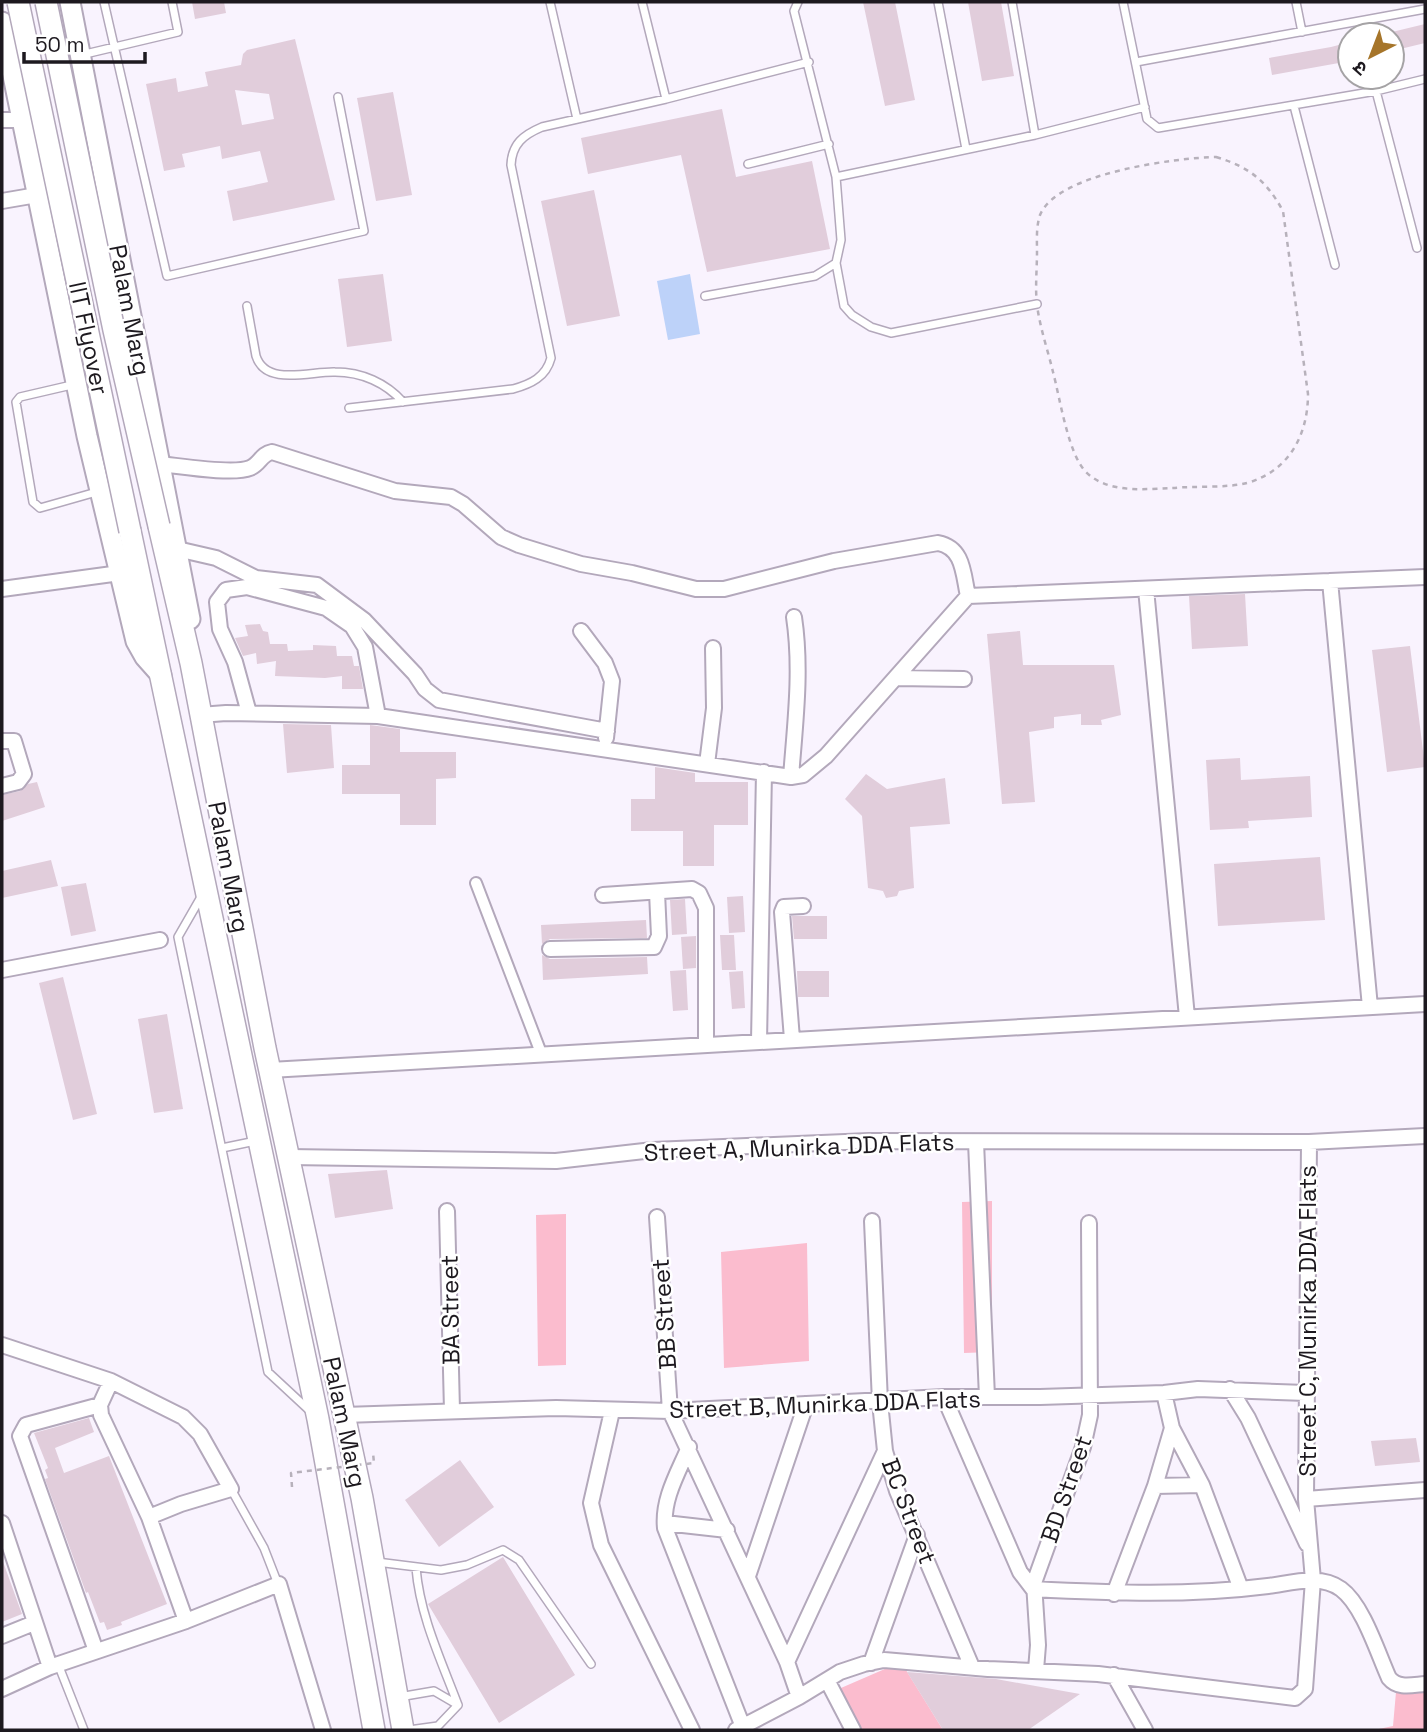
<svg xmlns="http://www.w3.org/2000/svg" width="1427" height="1732" font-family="'Space Grotesk','Noto Sans Devanagari',sans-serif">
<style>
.green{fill:#fbbcce}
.water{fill:#bdd2f9}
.building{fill:#e1cddb;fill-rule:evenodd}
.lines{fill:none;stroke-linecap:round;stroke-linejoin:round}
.service-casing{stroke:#b3a8bb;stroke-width:10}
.pedestrian-casing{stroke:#b3a8bb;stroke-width:14}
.minor-casing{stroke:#b3a8bb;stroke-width:18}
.secondary-casing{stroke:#b3a8bb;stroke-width:23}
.primary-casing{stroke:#b3a8bb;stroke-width:24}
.path{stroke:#b7b1bb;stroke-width:2.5;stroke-dasharray:5 5;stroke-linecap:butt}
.service{stroke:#fff;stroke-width:7}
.pedestrian{stroke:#fff;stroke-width:10}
.minor{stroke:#fff;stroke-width:14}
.secondary{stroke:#fff;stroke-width:19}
.primary{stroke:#fff;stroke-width:21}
.primary-bridge-casing{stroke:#b3a8bb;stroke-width:24;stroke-linecap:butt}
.path-bridge{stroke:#b7b1bb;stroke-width:2.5;stroke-dasharray:5 5;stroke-linecap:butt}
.primary-bridge{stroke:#fff;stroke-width:21}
.labels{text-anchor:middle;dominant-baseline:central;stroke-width:5;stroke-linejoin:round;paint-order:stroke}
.street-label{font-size:24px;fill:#1d191f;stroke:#fff}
</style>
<rect width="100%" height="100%" fill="#f9f3fe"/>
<path class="green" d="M992 1201V1352L964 1353 962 1202Z
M566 1214V1365L538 1366 536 1215Z
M807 1243 809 1361 724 1368 721 1252Z
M901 1662 943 1730H854L834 1691Z
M1425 1690V1730H1374L1393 1726 1396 1692Z"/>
<path class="water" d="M690 274 700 334 668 340 657 281Z"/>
<path class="building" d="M192 2H224L226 13 195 19Z
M863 2H895L915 100 885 106Z
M968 2H1001L1014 76 982 81Z
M1425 24V43L1392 51V32Z
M295 39 335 200 233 221 227 191 268 182 260 151 222 159 220 146 182 154 185 167 164 171 146 84 176 78 178 92 208 86 205 72 241 65 243 54 247 50ZM235 90 269 94 274 119 242 125Z
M1350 42V61L1272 75 1269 58 1331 47Z
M393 92 412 195 376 201 357 98Z
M722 109 736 177 812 161 830 249 707 272 681 155 588 174 581 138Z
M594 190 620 316 567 326 541 201Z
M383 274 392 341 347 347 338 279Z
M1245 594 1248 646 1192 649 1189 596Z
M260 624 263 631 268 632 270 644H287L288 651 313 650V645L336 646 337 656H352L354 666H359L363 689H342V676L325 678 275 676 276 661 257 664 256 653 243 656 235 638 248 636 245 625Z
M1020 631 1023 665H1114L1121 715 1101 720 1102 725H1081V714L1054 717V728L1029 732 1035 802 1002 804 987 634Z
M1410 646 1425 767 1387 772 1372 650Z
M283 724 331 725 334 768 287 773Z
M370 725 400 729V752H456V778L436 779V825H400V794H342V765H370Z
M1240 758 1241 780 1310 776 1312 817 1248 821 1249 828 1210 830 1206 760Z
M655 767 695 773V782H748V825H714V866H683V831H631V799H655Z
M866 774 887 789 945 778 950 824 910 827 914 888 899 891 897 896 886 898 883 891 868 888 862 816 845 799Z
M37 782 45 807 2 821V795L20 791 28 784Z
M1320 857 1325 920 1218 926 1214 864Z
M51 860 58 886 2 898V871Z
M86 883 96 931 71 936 61 887Z
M743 896 745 932 729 933 727 897Z
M685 899 687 934 672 935 670 900Z
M792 916H827V939H794Z
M646 920 647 938 550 939 542 944 541 925Z
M720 935H734L736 970H722Z
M696 936V968L683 969 681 937Z
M542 955 550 959 647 957 648 974 543 980Z
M686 970 688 1010 673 1011 670 971Z
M743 971 745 1008 732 1009 729 972Z
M797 971H829V997H798Z
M63 977 97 1114 73 1120 39 983Z
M167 1014 183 1109 154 1113 138 1019Z
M387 1170 393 1209 335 1218 328 1174Z
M89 1418 94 1432 55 1448 64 1473 109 1456 167 1604 121 1622 122 1625 107 1630 104 1622 100 1623 88 1592 86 1593 45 1479 48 1478 45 1470 48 1468 34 1433Z
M1416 1438 1420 1462 1375 1466 1371 1441Z
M460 1460 494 1507 439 1547 405 1500Z
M503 1557 575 1675 499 1723 428 1604Z
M2 1559 22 1614 2 1622Z
M907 1672 996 1679 1080 1694 1028 1730H943Z"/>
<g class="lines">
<g class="service-casing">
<path id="service" d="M104 2 167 276 364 231 338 97
M550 2 577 119
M642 2 666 99
M798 2 794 11 836 177 841 240 836 263 844 306 852 315 871 327 891 333 1037 304
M938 2 966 149
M1012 2 1035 135
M1123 2 1147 119 1158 128 1376 91 1425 79
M1296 2 1302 32
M81 55 178 32 172 2
M1136 62 1425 9
M1376 91 1417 248
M1294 106 1335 265
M748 164 829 144
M836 177 1035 135 1145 107
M705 296 815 276 836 263
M247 306 256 356C266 387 311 371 335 372 362 372 386 383 403 402
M76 384 20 397 16 402 33 502 40 508 100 491
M349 408 513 389C531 384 546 377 551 358L511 165C512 144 523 135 542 127L666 99 809 62
M201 897 178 937 268 1372 310 1411
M222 1148 256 1141
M231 1489 264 1548 278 1584
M377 1562 441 1570 467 1565 503 1550 519 1560 591 1664
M416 1568C420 1616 441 1660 458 1705
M58 1664 84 1730
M399 1697 434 1691 458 1705 438 1726 409 1730"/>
</g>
<g class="pedestrian-casing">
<path id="pedestrian" d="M476 883 541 1053"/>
</g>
<g class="minor-casing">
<path id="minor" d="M2 120H22
M2 201 37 195
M160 464C180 466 233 475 250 468 260 464 261 454 272 452L395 491 451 497 463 504 501 537 519 545 581 564 632 573 696 589H724L834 561 938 543C964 548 963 574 968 596
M177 549 216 558 256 578 317 585 364 620 415 674 425 689 439 700 607 731
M1330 581 1370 1007
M2 589 120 573
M1146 589 1187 1017
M581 631 605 663 612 681 606 738
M896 678 964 679
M249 713 235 662 220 629 217 602 226 590 247 587 326 608 352 626 365 647 378 716
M200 715 226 713 378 716 791 777 803 775 826 756 968 596 1425 577
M2 741H14L24 774 18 782 2 786
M707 764 714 708 713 648
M791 777C795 724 802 670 794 617
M603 895 692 889 699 893 706 908V1044
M550 949 654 947 659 936 657 892
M2 970 160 940
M792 1039 782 912 784 907 803 906
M759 1041 764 772
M270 1070 1425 1004
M976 1142 987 1397
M289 1157 556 1161 653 1150 869 1141 1309 1142 1425 1136
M447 1211 452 1410
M657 1217 670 1411 787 1662 799 1697
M872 1221 880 1402 885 1451 897 1491 972 1667
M2 1345 111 1381 183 1417 200 1434 231 1489 181 1504 149 1517
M111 1381 100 1405 101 1415 149 1517 186 1621
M1230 1389 1248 1418 1307 1544
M944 1397 1020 1572 1033 1589C1111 1593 1190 1596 1268 1586 1292 1583 1320 1574 1341 1589 1363 1605 1378 1654 1389 1678 1398 1689 1412 1685 1425 1684
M612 1411 591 1503 601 1545 692 1730
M344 1415 556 1408 670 1411 944 1397H1040L1164 1393 1198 1389 1306 1393
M1172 1428 1202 1485 1241 1589
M689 1447C678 1473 662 1499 665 1528L743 1727
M1155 1486 1202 1485
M1306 1499 1425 1490
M2 1523 50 1667
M665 1523 727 1530
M748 1576 806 1404
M1114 1594 1155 1486 1172 1428 1164 1393
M2 1636 34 1623
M96 1651 20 1436 26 1425 100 1405
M787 1662 885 1451
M871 1663 917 1535
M1036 1670 1038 1645 1034 1583 1083 1447 1090 1415 1089 1223
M1114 1675 1145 1730
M827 1680 853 1730
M2 1689 50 1667 186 1621 279 1584 323 1730
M736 1730 799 1697 840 1672 864 1664 884 1660 988 1669 1098 1674 1295 1698 1305 1689 1313 1580 1306 1499 1309 1142"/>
</g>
<g class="secondary-casing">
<path id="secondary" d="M70 2 190 619
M2 22 87 436 136 641 145 657 161 675"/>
</g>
<g class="primary-casing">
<path id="primary" d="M159 526 191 663 265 1048 362 1498 403 1730
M130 531 318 1419 374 1730"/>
</g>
<path class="path" d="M1216 157C1249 167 1266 180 1283 211L1308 394C1308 435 1289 471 1247 483 1228 488 1193 486 1173 488 1145 489 1108 494 1086 472 1068 454 1060 398 1053 372 1048 351 1040 328 1037 305 1035 288 1037 269 1037 252 1037 240 1036 227 1040 215 1057 173 1175 158 1216 157Z"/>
<use href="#service" class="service"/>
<use href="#pedestrian" class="pedestrian"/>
<use href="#minor" class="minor"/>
<use href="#secondary" class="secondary"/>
<use href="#primary" class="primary"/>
<g class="primary-bridge-casing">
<path id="primary-bridge" d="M18 2 130 531
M46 2 114 330 159 526"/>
</g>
<path class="path-bridge" d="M292 1487 291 1473 374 1463 373 1453"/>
<use href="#primary-bridge" class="primary-bridge"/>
</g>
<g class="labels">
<g class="street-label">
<text transform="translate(130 310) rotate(79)">Palam Marg</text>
<text transform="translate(89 338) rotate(78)">IIT Flyover</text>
<text transform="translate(229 867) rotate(79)">Palam Marg</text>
<text transform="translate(799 1147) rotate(-2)">Street A, Munirka DDA Flats</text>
<text transform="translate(450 1310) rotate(-91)">BA Street</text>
<text transform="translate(664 1314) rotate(-94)">BB Street</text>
<text transform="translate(1307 1321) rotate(-90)">Street C, Munirka DDA Flats</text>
<text transform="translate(825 1404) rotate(-2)">Street B, Munirka DDA Flats</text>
<text transform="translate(345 1422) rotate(78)">Palam Marg</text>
<text transform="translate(1066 1489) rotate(-71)">BD Street</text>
<text transform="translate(909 1511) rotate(69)">BC Street</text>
</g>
</g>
<rect width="1427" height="1732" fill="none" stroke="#1d191f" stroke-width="7"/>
<g transform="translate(1371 56) rotate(222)"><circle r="33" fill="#ffffff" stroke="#a5a3a5" stroke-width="2"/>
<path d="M0-5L12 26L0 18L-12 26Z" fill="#a6752a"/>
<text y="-10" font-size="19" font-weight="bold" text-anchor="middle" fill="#1d191f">उ</text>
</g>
<path d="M24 52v10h121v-10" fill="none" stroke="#1d191f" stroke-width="3.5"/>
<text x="35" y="52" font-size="21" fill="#1d191f" stroke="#ffffff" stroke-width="5" paint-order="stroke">50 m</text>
</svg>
